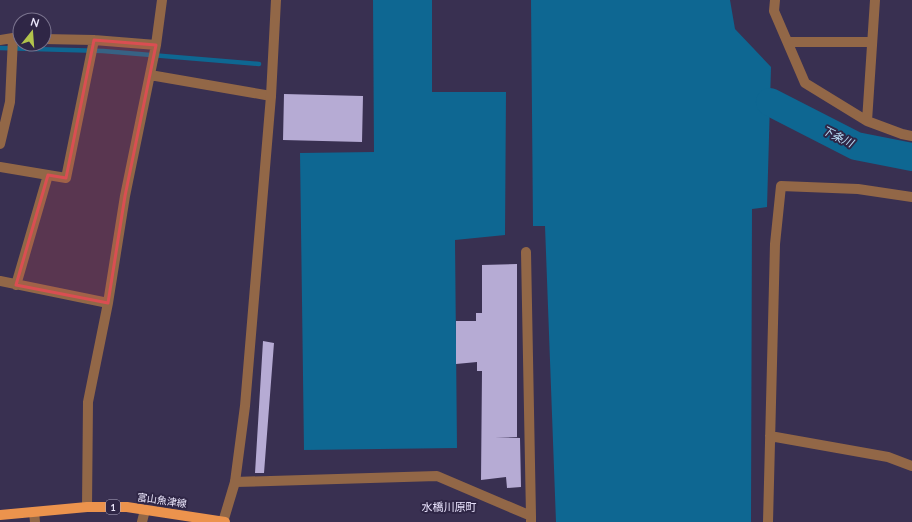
<svg xmlns="http://www.w3.org/2000/svg" width="912" height="522" font-family="Lato,'Noto Sans JP',sans-serif">
<style>
.water{fill:#0e6792}
.lines{fill:none;stroke-linecap:round;stroke-linejoin:round}
.stream{stroke:#0e6792;stroke-width:4.5}
.river{stroke:#0e6792;stroke-width:28}
.building{fill:#b6abd4}
.minor{stroke:#926747;stroke-width:10}
.tertiary{stroke:#926747;stroke-width:10}
.primary{stroke:#ec934d;stroke-width:10}
.marked{fill:#da4e52;fill-opacity:0.2;stroke:#da4e52;stroke-width:3;stroke-linejoin:round}
.labels{text-anchor:middle;dominant-baseline:central;stroke-width:4;stroke-linejoin:round;paint-order:stroke}
.shield{fill:#2f2646;stroke:#b3acc5;stroke-width:1}
.shield-label{font-size:9px;font-weight:bold;fill:#ebe6fb}
.street-label{font-size:10px;fill:#ebe6fb;stroke:#2f2646}
.water-label{font-size:11px;font-style:italic;fill:#bae0f9;stroke:#2f2646}
.neighbourhood-label{font-size:11px;fill:#e6e0fa;stroke:#2f2646}
</style>
<rect width="100%" height="100%" fill="#393051"/>
<path class="water" d="M373 0H432V92H506L505 235 455 240 457 448 304 450 300 153 374 152Z
M531 0H730L735 29 771 67 767 207 752 209 751 522H556L545 226H533Z"/>
<g class="lines">
<path class="stream" d="M0 48 103 51 259 64"/>
<path class="river" d="M770 102 856 146 912 157"/>
</g>
<path class="building" d="M284 94 363 96 362 142 283 140Z
M517 264V437H495L520 438 521 487 507 488 506 477 481 480 482 371H477V362L456 364V321H476V313H482V265Z
M263 341 274 343 264 473H255Z"/>
<g class="lines">
<path class="minor" d="M775 0 774 11 805 83 867 121 902 134 912 136
M44 39 94 40 156 45 125 196 108 303 88 402 87 507
M0 40 13 38H20
M788 42H872
M156 45 162 0
M150 75 271 96
M867 121 875 0
M0 144 10 102 13 38
M0 167 66 178 94 40
M526 252 531 516
M0 281 108 303
M16 285 48 175
M770 436 888 457 912 466
M235 482 437 476 531 516V522
M34 512 35 522
M142 522 145 510
M768 522 775 244 781 186 858 189 912 197"/>
<path class="tertiary" d="M223 522 235 482 245 406 271 96 276 0"/>
<path class="primary" d="M0 515 87 507H127L225 522"/>
</g>
<path class="marked" d="M94 40 156 45 125 196 108 303 16 285 48 175 66 178Z"/>
<g class="labels">
<rect class="shield" x="106" y="500" width="14" height="14" rx="3"/>
<g class="shield-label">
<text x="113" y="507">1</text>
</g>
<g class="street-label">
<text transform="translate(162 500) rotate(8)">富山魚津線</text>
</g>
<g class="water-label">
<text transform="translate(838 136) rotate(26)">下条川</text>
</g>
<g class="neighbourhood-label">
<text x="449" y="506">水橋川原町</text>
</g>
</g>
<g transform="translate(32 32) rotate(17)"><circle r="19" fill="#2f2646" stroke="#7a738e"/>
<path d="M0-3L7 15L0 10L-7 15Z" fill="#b2c34c"/>
<text y="-6" font-size="11" font-weight="bold" text-anchor="middle" fill="#ebe6fb">N</text>
</g>
</svg>
